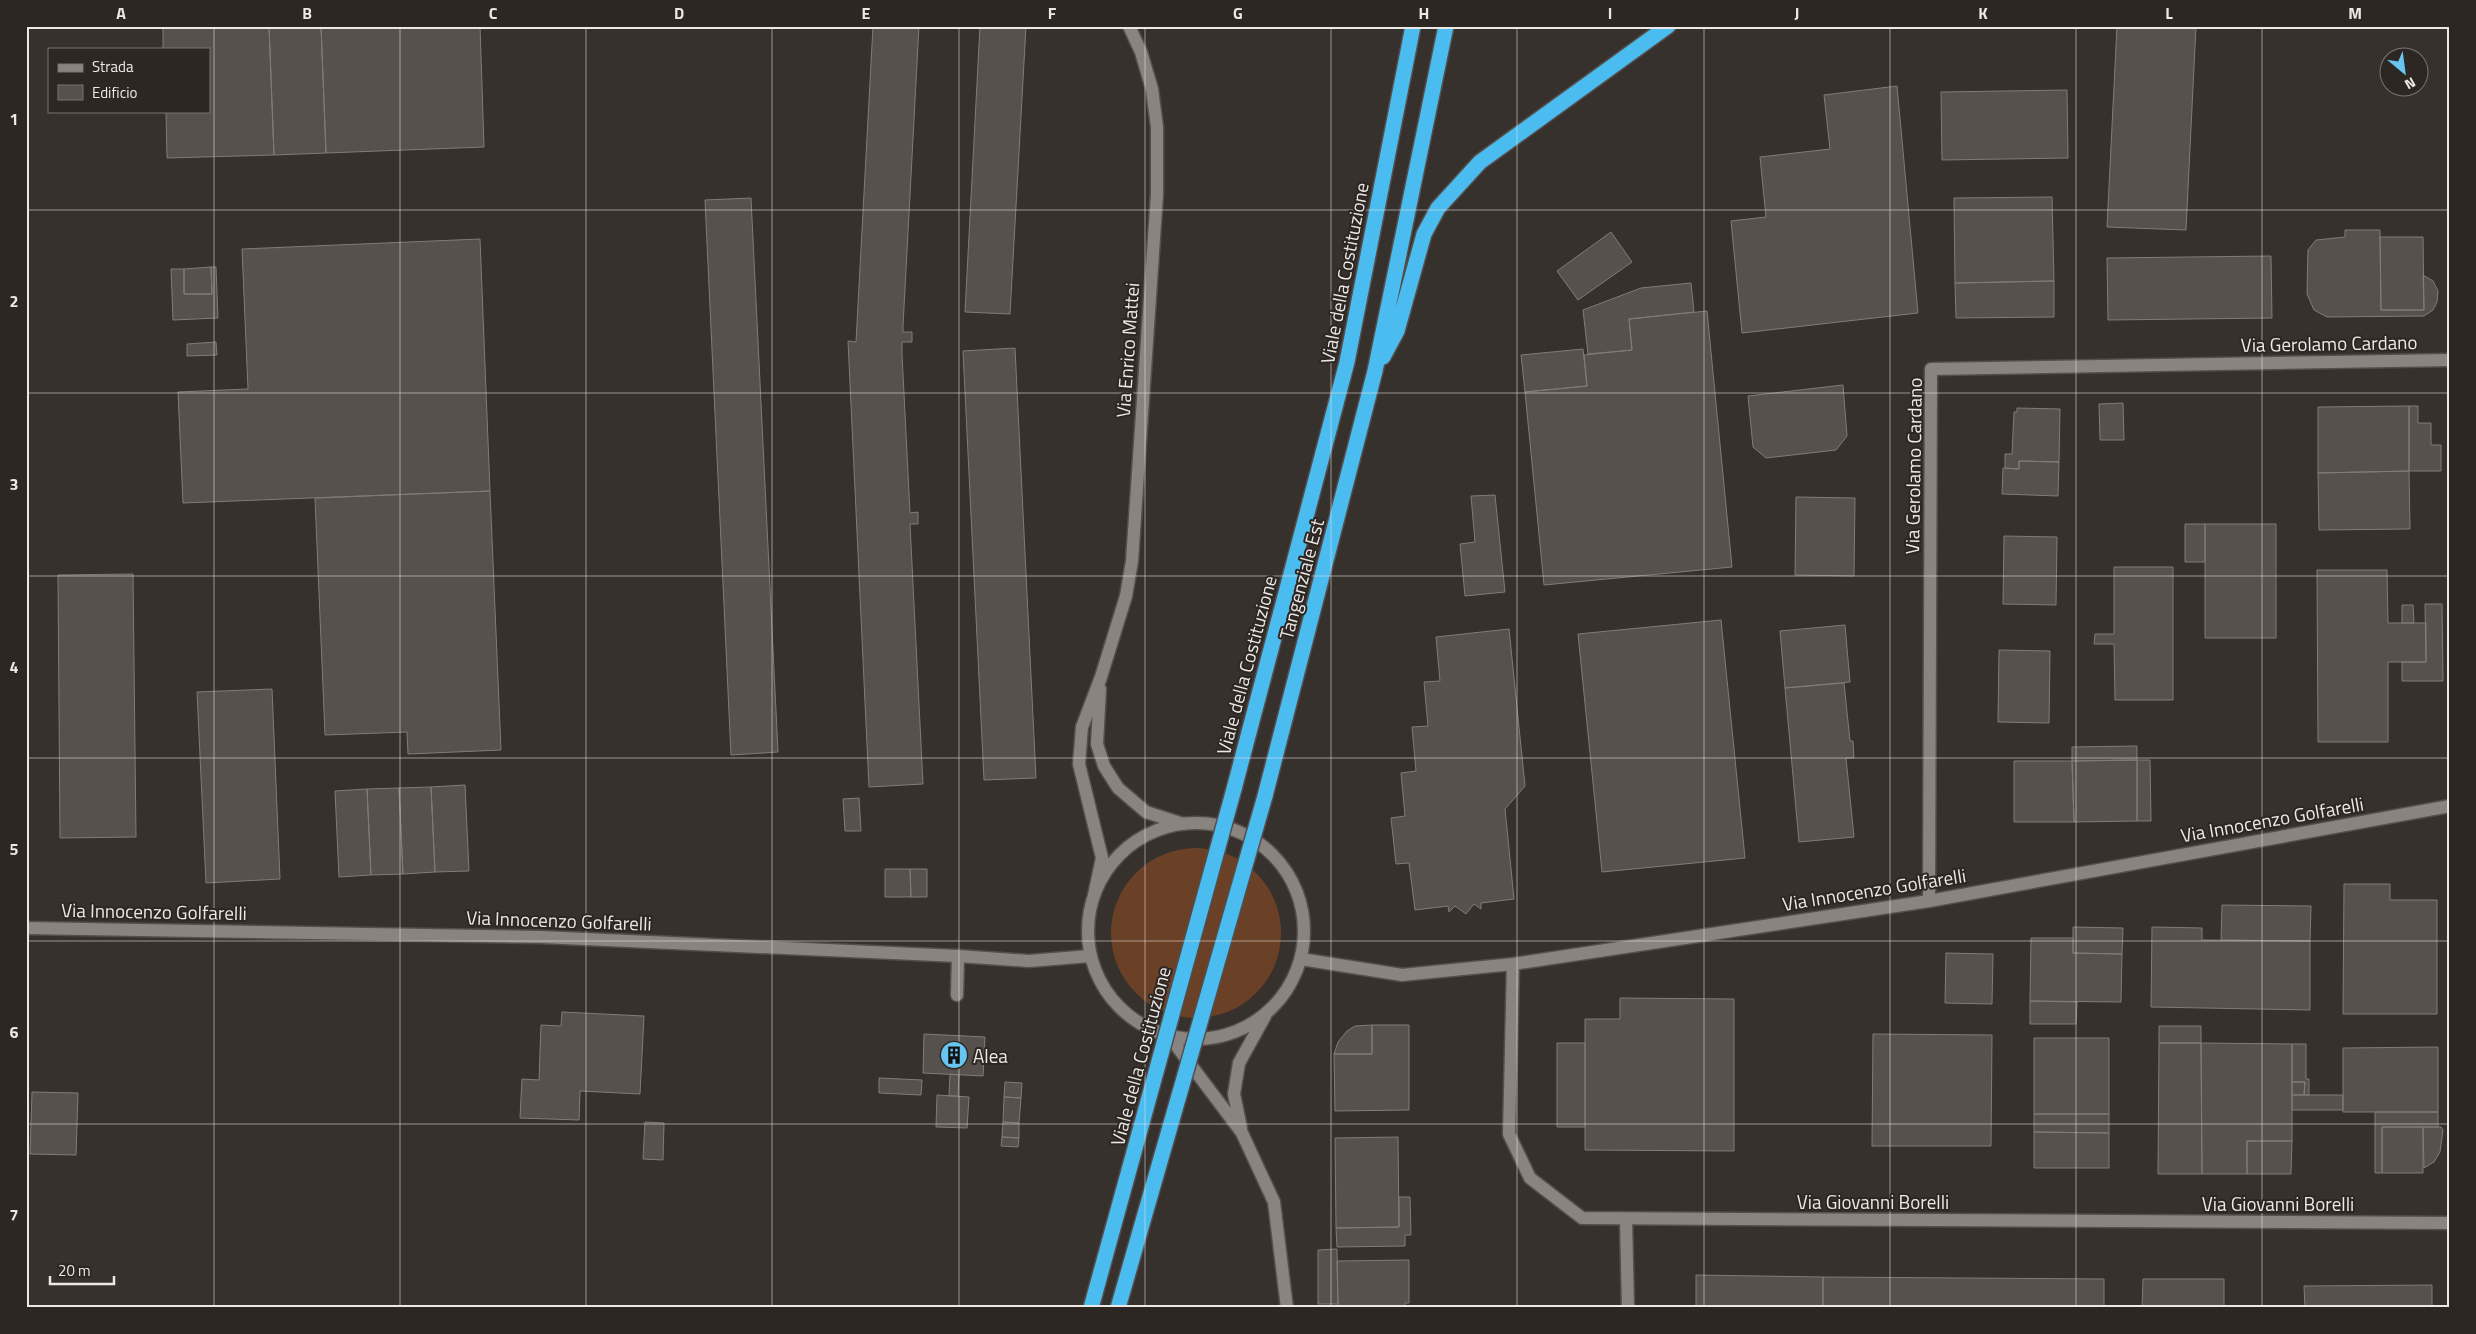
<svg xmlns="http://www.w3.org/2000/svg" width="2476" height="1334" font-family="'Titillium Web',sans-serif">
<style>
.green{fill:#6a4126}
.building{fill:#57514d;stroke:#827b77}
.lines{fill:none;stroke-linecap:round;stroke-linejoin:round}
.lane-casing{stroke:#544f4c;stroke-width:15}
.street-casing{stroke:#544f4c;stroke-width:15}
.secondary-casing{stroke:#544f4c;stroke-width:15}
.highway-casing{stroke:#544f4c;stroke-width:18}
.lane{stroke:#8a8480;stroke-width:12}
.street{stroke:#8a8480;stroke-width:12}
.secondary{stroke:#8a8480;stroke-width:12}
.highway{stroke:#4abcf0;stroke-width:15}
.highway-bridge-casing{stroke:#544f4c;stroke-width:18;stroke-linecap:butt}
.highway-bridge{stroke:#4abcf0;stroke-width:15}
.grid{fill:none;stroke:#ece8e6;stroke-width:1;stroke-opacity:0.55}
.labels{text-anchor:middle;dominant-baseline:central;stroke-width:4;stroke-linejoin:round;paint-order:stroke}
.street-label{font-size:19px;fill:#ece8e6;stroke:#2d2724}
.poi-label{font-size:19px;fill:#ece8e6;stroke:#2d2724;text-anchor:start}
.neatline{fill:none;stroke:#ece8e6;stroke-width:2}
.grid-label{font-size:16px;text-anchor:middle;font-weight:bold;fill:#ece8e6}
</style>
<rect width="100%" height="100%" fill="#37312e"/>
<path class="green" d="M1111 933a85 85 0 1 1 170 0a85 85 0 1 1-170 0Z"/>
<path class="building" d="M163 26H269L274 155 167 158 166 111H209V49H163Z
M269 26H321L326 153 274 155Z
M321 26H480L484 147 326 153Z
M873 26H919L903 326V332H912V342H902V354L910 513 918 512V524H910L923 784 869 787 848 341 856 342Z
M980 26H1026L1010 314 965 312Z
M2117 26H2196L2186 230 2107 227Z
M1897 86 1918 313 1742 333 1731 221 1766 217 1760 157 1830 149 1824 95Z
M2067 90 2068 158 1942 160 1941 92Z
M2052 197 2054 281 1955 283 1954 198Z
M751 198 778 752 731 755 705 200Z
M2345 230H2380L2381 310H2424L2423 275 2433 281 2438 291 2437 302 2433 310 2424 316 2327 317 2314 310 2307 294 2308 250 2316 240 2345 237Z
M1611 232 1632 262 1578 300 1557 271Z
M2380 237H2423L2424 310H2381Z
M480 239 490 491 183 503 178 392 248 389 242 249Z
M2271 256 2272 318 2108 320 2107 258Z
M211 267 212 294H184V269Z
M211 267H216L218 318 173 320 171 269H184V294H212Z
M2054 281V317L1956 318 1955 283Z
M1691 283 1694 312 1629 319 1632 350 1588 354 1583 310 1641 288Z
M1707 311 1732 567 1544 585 1525 392 1587 386 1584 355 1632 350 1629 319Z
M216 342 217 355 187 356V344Z
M1015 348 1036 778 984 780 963 351Z
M1583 349 1587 386 1525 392 1521 355Z
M1843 385 1847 436 1836 450 1766 458 1753 447 1748 396Z
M2123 403 2124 440H2100L2099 404Z
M2409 406V471L2318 473V407Z
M2409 406H2418V423H2431V445H2441V471H2409Z
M2017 408 2060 409 2059 462 2019 461V469L2005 468V454H2012L2014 412H2017Z
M2019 461 2059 462 2058 496 2002 494 2003 468 2019 469Z
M2409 471 2410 529 2319 530 2318 473Z
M490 491 501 750 408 754 407 732 325 735 315 498Z
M1495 495 1505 592 1465 596 1460 544 1475 542 1471 496Z
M1796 497 1855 498 1854 576 1795 575Z
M2185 524H2205V562H2185Z
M2205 524H2276V638H2205Z
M2004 536 2057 537 2056 605 2003 604Z
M2114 567H2173V700H2115L2114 644H2094L2095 634H2114Z
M2317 570H2387L2388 623H2426V662H2388V742H2318Z
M133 574 136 837 60 838 58 575Z
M2425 604H2442L2443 681H2402V662H2426Z
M2402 605H2413L2414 623H2402Z
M1721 620 1745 858 1602 872 1578 634Z
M1845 625 1850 682 1785 688 1780 631Z
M1509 629 1525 786 1505 809 1514 899 1481 903V909L1474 904 1466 914 1455 906 1449 912 1448 906 1415 910 1409 863 1396 864 1391 818 1405 816 1401 773 1416 771 1412 727 1428 726 1424 682 1440 681 1436 637Z
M1999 650 2050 651 2049 723 1998 722Z
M1844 683 1850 741H1853L1854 758H1846L1854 837 1799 842 1785 688Z
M272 689 280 879 206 883 197 692Z
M2137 746V760L2072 761V747Z
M2137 760V821L2074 822 2072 761Z
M2137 760H2150L2151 821H2137Z
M2014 761H2072L2074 822H2014Z
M465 785 469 871 435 872 431 787Z
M431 787 435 872 403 874 399 788Z
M399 788 403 874 371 875 367 789Z
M367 789 371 875 339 877 335 791Z
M859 798 861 831H845L843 799Z
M885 869H910L911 897H885Z
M910 869H927V897H911Z
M2344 884H2390V900H2437V1014H2343Z
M2222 905 2311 906 2310 941 2221 940Z
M2073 927 2123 928 2122 954 2073 953Z
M2152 927 2202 928V940L2310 941V1010L2151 1007Z
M2031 938H2073V953L2122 954 2121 1002 2030 1001Z
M1946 953 1993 954 1992 1004 1945 1003Z
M1620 998 1734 999V1151L1585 1150V1019H1620Z
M2030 1001 2077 1002 2076 1024H2030Z
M562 1012 644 1016 640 1094 580 1091 579 1120 520 1118 522 1079 539 1080 541 1025 561 1026Z
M1372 1025V1054H1334L1338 1042 1347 1031 1355 1026Z
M1372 1025H1409V1110L1335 1111 1334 1054H1372Z
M2159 1026H2201V1043H2159Z
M924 1034 985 1037 983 1076 923 1073Z
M1873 1034 1992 1035 1991 1146H1872Z
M2034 1038H2109V1114H2034Z
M1557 1043H1585V1127H1557Z
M2159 1043H2201L2202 1174H2158Z
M2201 1043 2292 1044V1141H2247V1174H2202Z
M2292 1044H2306V1079H2309V1095H2304L2305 1082H2292Z
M2438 1047V1112H2343V1048Z
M950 1074 959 1075 958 1096H949Z
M879 1078 922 1080 921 1095 879 1093Z
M1005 1082 1022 1083 1021 1098 1004 1097Z
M2292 1082H2305L2304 1095H2292Z
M32 1092 78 1093 76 1155 30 1154Z
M937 1095 969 1097 967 1128 936 1127Z
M2292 1095H2343V1110H2292Z
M1004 1097 1021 1098 1019 1123 1003 1122Z
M2375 1112H2438V1127H2382V1173H2375Z
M2034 1114H2109V1133L2034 1132Z
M645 1122 664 1123 663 1160 643 1159Z
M1003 1122 1019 1123V1138L1002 1137Z
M2382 1127H2423V1173H2382Z
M2423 1127H2441L2443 1130 2440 1152 2434 1162 2424 1168Z
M2034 1132 2109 1133V1168H2034Z
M1002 1137 1019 1138 1018 1147 1001 1146Z
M1398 1137 1399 1227 1336 1228 1335 1138Z
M2247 1141H2292L2291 1174H2247Z
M1399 1197H1410L1411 1235H1405V1246L1337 1247 1336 1228 1399 1227Z
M1337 1249 1338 1304H1318V1250Z
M1409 1260V1303H1405V1308H1338L1337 1261Z
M1696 1275 1823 1277V1308H1696Z
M1823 1277 2104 1279V1308H1823Z
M2143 1279H2224V1308H2142Z
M2432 1285V1308H2305L2304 1286Z"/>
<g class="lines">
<g class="lane-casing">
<path id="lane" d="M957 995 958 956
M1626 1219 1628 1308"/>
</g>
<g class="street-casing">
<path id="street" d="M1929 901 1931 369 2450 360
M26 928 541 937 958 956 1029 961 1090 956
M1301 959 1402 975 1513 964 1929 901 2450 806
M1513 964 1509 1134 1530 1178 1582 1218 2450 1223"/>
</g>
<g class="secondary-casing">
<path id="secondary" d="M1100 689 1097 744 1104 766 1118 788 1146 812 1183 824
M1088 931a108 108 0 1 1 216 0a108 108 0 1 1-216 0Z
M1094 895 1102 858 1079 764 1082 727 1101 677 1126 596 1132 561 1157 194V127L1152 89 1141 52 1129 26
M1169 1036 1242 1133 1274 1202 1287 1308
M1241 1128 1234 1094 1239 1063 1265 1016"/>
</g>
<g class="highway-casing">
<path id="highway" d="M1383 357 1397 331 1424 234 1438 208 1480 162 1668 26
M1234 789 1347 362 1413 26
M1265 796 1375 371 1446 26"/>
</g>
<use href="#lane" class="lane"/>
<use href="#street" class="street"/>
<use href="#secondary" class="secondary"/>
<use href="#highway" class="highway"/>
<g class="highway-bridge-casing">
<path id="highway-bridge" d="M1091 1308 1234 789
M1118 1308 1265 796"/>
</g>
<use href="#highway-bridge" class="highway-bridge"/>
</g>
<path class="grid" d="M214 26V1308M400 26V1308M586 26V1308M772 26V1308M959 26V1308M1145 26V1308M1331 26V1308M1517 26V1308M1704 26V1308M1890 26V1308M2076 26V1308M2262 26V1308M26 210H2450M26 393H2450M26 576H2450M26 758H2450M26 941H2450M26 1124H2450"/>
<defs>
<g id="building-disc" transform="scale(1.4375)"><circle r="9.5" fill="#68c4f0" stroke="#2d2724"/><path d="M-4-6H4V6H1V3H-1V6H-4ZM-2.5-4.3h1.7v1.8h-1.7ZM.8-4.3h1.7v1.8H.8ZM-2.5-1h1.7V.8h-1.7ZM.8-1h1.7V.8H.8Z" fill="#111"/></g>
</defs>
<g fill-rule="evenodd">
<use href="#building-disc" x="954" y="1055"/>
</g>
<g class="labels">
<g class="street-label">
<text transform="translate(1344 273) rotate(-79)">Viale della Costituzione</text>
<text transform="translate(2329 343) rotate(-1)">Via Gerolamo Cardano</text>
<text transform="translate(1127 350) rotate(-86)">Via Enrico Mattei</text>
<text transform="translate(1913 466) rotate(-89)">Via Gerolamo Cardano</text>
<text transform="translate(1301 579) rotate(-75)">Tangenziale Est</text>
<text transform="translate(1246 665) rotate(-75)">Viale della Costituzione</text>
<text transform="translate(2272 819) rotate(-10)">Via Innocenzo Golfarelli</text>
<text transform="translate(1874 889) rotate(-9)">Via Innocenzo Golfarelli</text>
<text transform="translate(154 911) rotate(1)">Via Innocenzo Golfarelli</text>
<text transform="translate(559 920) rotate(2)">Via Innocenzo Golfarelli</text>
<text transform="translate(1140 1056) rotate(-75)">Viale della Costituzione</text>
<text x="1873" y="1201">Via Giovanni Borelli</text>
<text x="2278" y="1203">Via Giovanni Borelli</text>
</g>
<g class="poi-label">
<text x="973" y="1055">Alea</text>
</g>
</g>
<rect width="2476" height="1334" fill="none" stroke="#2d2724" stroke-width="55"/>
<rect x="48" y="48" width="162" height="65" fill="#2d2724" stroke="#797472"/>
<rect x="58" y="64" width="25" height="8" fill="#8a8480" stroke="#797472"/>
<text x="92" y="72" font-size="15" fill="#ece8e6">Strada</text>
<rect x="58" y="85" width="25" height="15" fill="#57514d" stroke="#797472"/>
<text x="92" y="98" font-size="15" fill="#ece8e6">Edificio</text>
<g transform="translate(2404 72) rotate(151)"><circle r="24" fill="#2d2724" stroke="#797472"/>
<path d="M0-4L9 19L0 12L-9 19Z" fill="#68c4f0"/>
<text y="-8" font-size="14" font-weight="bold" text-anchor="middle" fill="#ece8e6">N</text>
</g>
<path d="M50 1276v8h64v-8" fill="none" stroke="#ece8e6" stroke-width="2.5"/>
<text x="58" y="1276" font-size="15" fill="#ece8e6" stroke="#2d2724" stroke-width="4" paint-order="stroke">20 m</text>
<rect x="28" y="28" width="2420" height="1278" class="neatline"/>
<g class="grid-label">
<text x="121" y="19">A</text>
<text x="307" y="19">B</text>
<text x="493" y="19">C</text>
<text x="679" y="19">D</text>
<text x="866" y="19">E</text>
<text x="1052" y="19">F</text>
<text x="1238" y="19">G</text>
<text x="1424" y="19">H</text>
<text x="1610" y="19">I</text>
<text x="1797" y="19">J</text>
<text x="1983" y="19">K</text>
<text x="2169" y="19">L</text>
<text x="2355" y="19">M</text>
<text x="14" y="125">1</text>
<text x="14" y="307">2</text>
<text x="14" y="490">3</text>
<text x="14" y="673">4</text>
<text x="14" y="855">5</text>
<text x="14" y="1038">6</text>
<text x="14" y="1221">7</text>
</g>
</svg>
